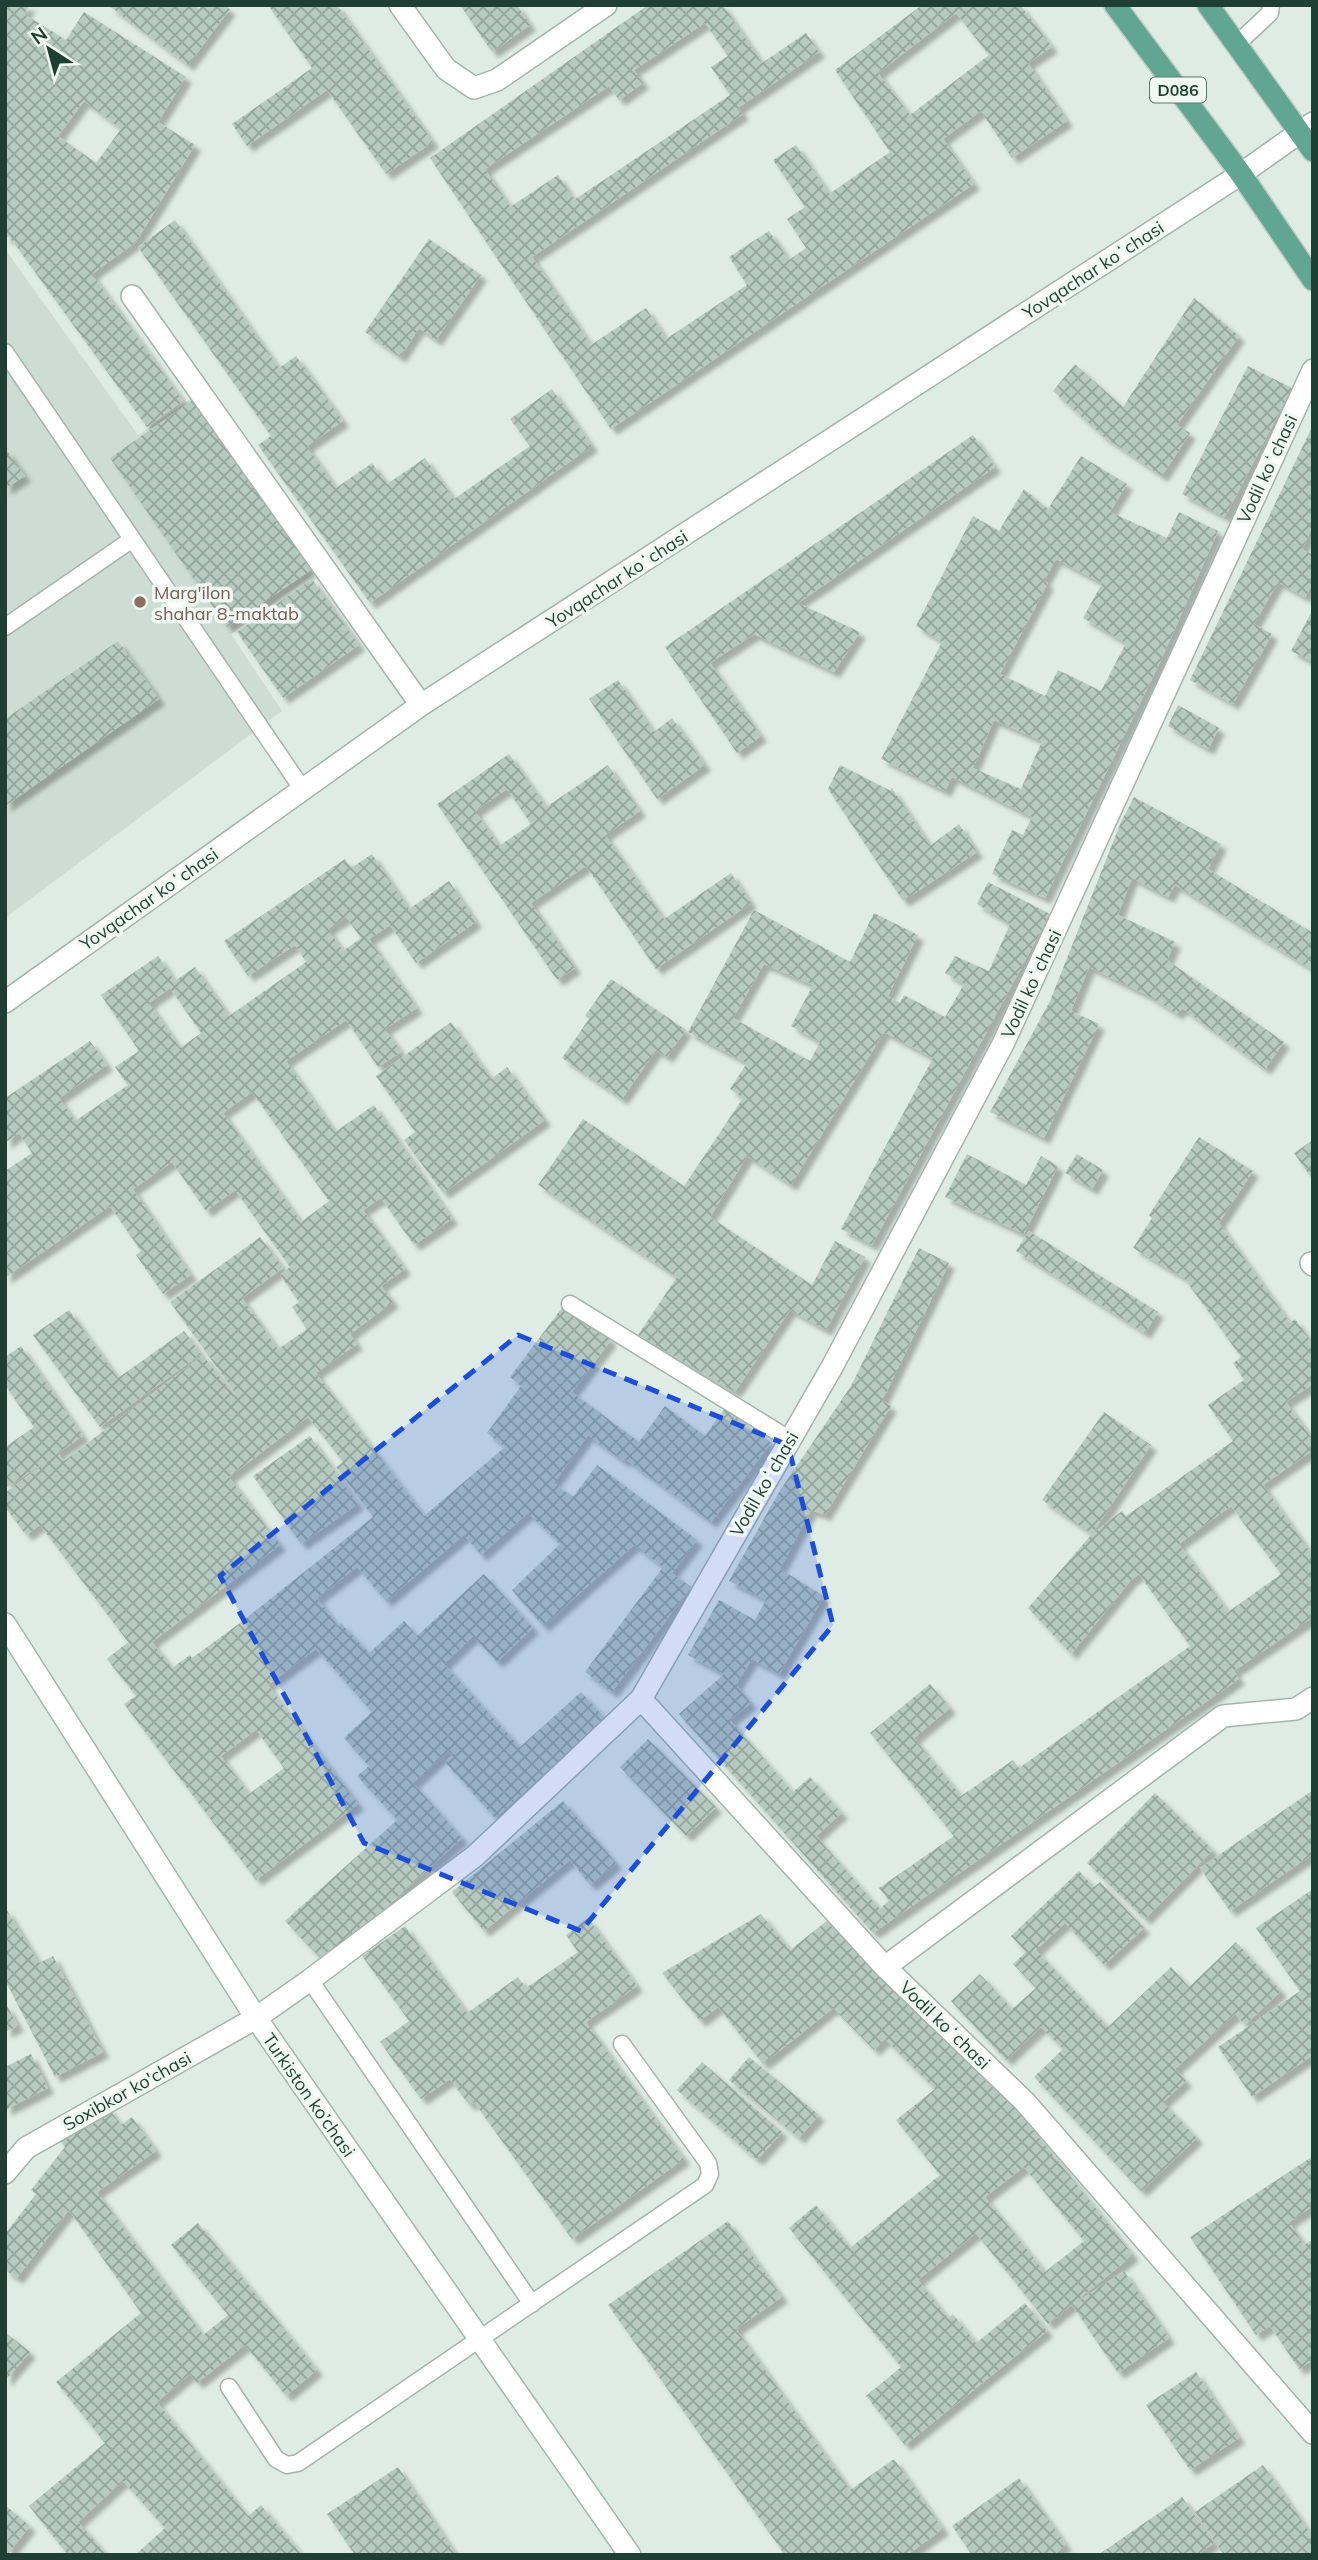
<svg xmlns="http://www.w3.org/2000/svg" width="1318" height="2560" font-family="Mulish,sans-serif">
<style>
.built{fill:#cddcd5}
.building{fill:url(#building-cross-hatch);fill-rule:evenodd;filter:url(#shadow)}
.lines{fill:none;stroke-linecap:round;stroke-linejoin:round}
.lane-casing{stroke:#a2b4ad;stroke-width:19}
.street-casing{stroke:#a2b4ad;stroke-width:24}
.secondary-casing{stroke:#9db9ad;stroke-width:24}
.primary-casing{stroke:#c0c9c6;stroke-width:24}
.lane{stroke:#fff;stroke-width:16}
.street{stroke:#fff;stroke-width:21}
.secondary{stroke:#fff;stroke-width:21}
.primary{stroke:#60a690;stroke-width:21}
.marked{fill:#1d4ed8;fill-opacity:0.2;stroke:#1d4ed8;stroke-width:5;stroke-dasharray:14 9;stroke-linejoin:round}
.education-dot{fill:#8d6e63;stroke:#f0f8f4;stroke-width:2.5}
.labels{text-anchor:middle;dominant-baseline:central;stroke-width:7;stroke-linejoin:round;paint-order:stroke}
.shield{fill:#f0f8f4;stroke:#5e766e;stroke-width:2}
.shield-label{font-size:16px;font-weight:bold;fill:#1f3e34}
.street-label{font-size:18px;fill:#1f3e34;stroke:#f0f8f4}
.education-label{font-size:18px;fill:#785e54;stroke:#f0f8f4;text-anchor:start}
</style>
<defs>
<pattern id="building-cross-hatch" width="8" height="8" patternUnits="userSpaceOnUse" patternTransform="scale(1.75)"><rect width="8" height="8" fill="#b7cac1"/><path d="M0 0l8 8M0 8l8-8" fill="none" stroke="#94a59e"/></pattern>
<filter id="shadow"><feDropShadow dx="6" dy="6" stdDeviation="2" flood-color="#0004"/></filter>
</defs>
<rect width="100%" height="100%" fill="#dfece6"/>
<path class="built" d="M5 249 138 435 197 395 319 570 231 634 282 711 5 918Z"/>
<path class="building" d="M5 5H30L24 14 66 40 84 12 186 77 158 122 195 145 136 242 92 274 183 401 147 427 9 236 5 239ZM84 101 121 129 96 163 58 136Z
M108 5H195L199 9 202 5H224L230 9 188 65Z
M268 5H337L433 142 386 174 327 90 247 146 232 124 312 68Z
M460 5H517L530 25 492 52Z
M648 5H723L762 63 806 33 819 52 738 108 743 114 532 257 591 345 646 308 666 339 747 285 729 257 769 231 789 260 806 248 787 219 805 207 773 160 796 145 829 194 890 152 835 70 922 5H1020L1052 47 1028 63 1067 121 1012 158 981 111 943 139 974 184 611 429 430 158ZM956 13 989 55 910 115 878 73ZM705 23 728 56 711 67 730 95 574 200 558 175 510 207 485 169 609 86 619 100 643 83 634 70Z
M175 220 279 368 296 356 343 421 307 446 336 488 372 463 387 484 425 458 454 499 530 446 510 419 552 389 592 446 370 603 258 445 271 436 138 247Z
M429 239 481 275 436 340 419 328 400 357 365 332Z
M1194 298 1239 336 1177 425 1190 433 1162 476 1103 436 1053 391 1075 364 1123 407Z
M1248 366 1292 388 1225 517 1182 494Z
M193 400 311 570 227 627 110 458Z
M1313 425V526L1302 549 1313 555V583L1305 597 1278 582 1254 624 1272 634 1233 704 1190 680Z
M973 435 995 467 798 603 860 632 834 672 754 634 710 663 761 736 737 753 665 647Z
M5 448 25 476 5 489Z
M1081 456 1127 484 1110 512 1167 538 1179 512 1218 531 1161 660 1045 898 992 874 1012 830 1023 835 1032 817 952 777 945 791 881 759 942 642 916 626 973 516 999 531 1024 489 1048 509ZM1056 559 1102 583 1083 618 1126 643 1101 691 1058 670 1045 696 1000 674 1048 583 1044 581ZM994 720 1042 741 1021 789 973 768Z
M312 579 359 645 283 698 237 632Z
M1313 609V662L1291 651Z
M118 641 159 699 5 806V719Z
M618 680 654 732 672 718 705 765 657 799 589 699Z
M1178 705 1219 728 1208 749 1168 726Z
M509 754 546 807 608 765 640 811 605 835 664 919 731 873 751 903 656 969 586 866 531 903 575 968 557 980 437 804ZM507 789 531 824 499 846 475 811Z
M840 765 891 791 892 788 930 846 959 824 977 852 903 901 828 789Z
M1134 797 1221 844 1208 869 1313 933V970L1175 885 1168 897 1132 878 1118 915 1175 942 1167 960 1284 1042 1265 1069 1182 1008 1177 1014 1147 995 1089 967 1071 1011 1099 1024 1044 1138 990 1112 1050 1001 1121 822Z
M372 854 409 909 449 881 476 922 416 963 390 925 369 939 417 1008 385 1029 401 1052 378 1067 346 1020 286 1061 335 1132 374 1105 452 1219 414 1245 381 1198 363 1210 405 1269 381 1286 393 1302 350 1334 357 1344 316 1373 424 1516 505 1447 487 1433 521 1386 510 1377 564 1305 611 1340 572 1392 639 1442 665 1406 705 1436 725 1408 771 1443 711 1522 625 1459 624 1462 588 1435 554 1483 573 1497 597 1465 697 1540 672 1573 691 1587 612 1692 585 1672 663 1567 634 1545 543 1626 512 1590 560 1544 528 1513 481 1555 464 1535 386 1601 357 1567 317 1598 338 1626 341 1623 369 1653 404 1621 417 1636 484 1574 533 1628 497 1662 473 1636 444 1664 520 1747 581 1692 605 1718 495 1818 445 1762 453 1755 448 1751 413 1783 462 1838 325 1963 285 1921 397 1820 357 1776 369 1766 344 1738 372 1712 316 1649 268 1685 358 1804 256 1880 124 1704 136 1696 107 1659 128 1642 40 1525 26 1535 5 1507V1493L58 1453 64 1461 203 1355 234 1395 236 1394 170 1302 260 1237 283 1268 242 1298 278 1349 307 1329 292 1307 299 1302 280 1275 290 1267 235 1190 206 1211 172 1162 133 1189 191 1275 163 1294 136 1255 141 1251 110 1206 5 1278V1171L32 1153 19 1133 5 1143V1098L90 1041 107 1065 59 1098 75 1121 128 1085 115 1067 139 1051 101 995 158 956 175 981 195 967 229 1016 306 962 295 945 248 976 224 941 345 859 351 868ZM346 917 361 938 343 951 328 929ZM170 988 201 1033 180 1048 149 1003ZM252 1092 329 1201 301 1222 223 1113ZM308 1417 343 1462 336 1467 373 1517 240 1623 192 1658 190 1655 172 1668 152 1642 280 1545 229 1477ZM256 1730 284 1768 249 1794 221 1756Z
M988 882 1050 914 872 1245 841 1229 933 1058 884 1032 791 1185 747 1156 710 1217 812 1285 835 1241 865 1257 826 1330 790 1310 735 1392 638 1335 677 1277 538 1185 583 1119 684 1186 743 1098 730 1089 747 1063 688 1032 754 910 850 962 874 913 918 935 888 996 900 1003 904 995 945 1017 964 984 945 973 955 956 989 971 1010 924 977 904ZM764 964 813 985 791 1026 820 1042 810 1061 733 1018Z
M611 979 686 1030 667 1057 656 1050 622 1099 562 1058 589 1019 585 1016Z
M451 1022 491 1079 507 1067 545 1120 443 1193 404 1140 415 1132 376 1076Z
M1199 1137 1253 1171 1219 1223 1290 1323 1295 1319 1310 1340 1313 1338V1384L1286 1402 1313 1440V1450L1263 1485 1313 1556V1617L1234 1671 1239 1679 873 1933 679 1714 724 1674 688 1655 719 1600 755 1620 766 1600 729 1581 779 1492 851 1386 919 1248 949 1263 882 1401 891 1406 825 1515 811 1510 780 1569 824 1596 779 1674 752 1659 736 1685 751 1703 730 1720 793 1792 810 1777 842 1813 816 1836 880 1909 889 1900 879 1888 954 1836 870 1733 930 1684 950 1708 914 1738 961 1796 1013 1760 1019 1768 1190 1646 1139 1574 1131 1580 1071 1654 1028 1608 1092 1534 1042 1500 1104 1412 1151 1445 1092 1534 1122 1511 1126 1516 1233 1441 1208 1405 1244 1380 1233 1363 1241 1357 1184 1278 1133 1248 1152 1218 1149 1215ZM1231 1506 1281 1574 1228 1612 1179 1544Z
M1313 1140V1180L1294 1153Z
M967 1154 1026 1185 1041 1156 1058 1166 1024 1234 945 1197Z
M1077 1154 1103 1170 1092 1189 1065 1173Z
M1029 1231 1158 1312 1145 1333 1016 1251Z
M69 1310 118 1378 184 1331 201 1354 100 1427 33 1335Z
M21 1346 83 1436 5 1489V1447L34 1427 5 1385V1357Z
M310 1436 358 1504 301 1544 253 1476Z
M648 1739 716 1807 686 1836 620 1767Z
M1313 1790V1854L1230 1911 1200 1868Z
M1155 1793 1213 1850 1145 1919 1087 1863Z
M563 1801 616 1863 590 1885 570 1860 484 1931 452 1892Z
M1079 1871 1094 1887 1100 1882 1144 1928 1104 1965 1065 1923 1036 1950 1108 2027 1171 1967 1189 1987 1236 1942 1281 1991 1245 2025 1235 2014 1175 2069 1186 2081 1163 2102 1197 2138 1141 2191 1034 2077 1063 2049 1041 2027 1006 2060 951 2001 980 1974 1012 2009 1036 1988 1013 1964 1026 1952 1011 1936Z
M1313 1889V2055L1252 2097 1218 2047 1300 1991 1256 1928Z
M5 1907 39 1963 53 1956 103 2052 55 2077 5 1980Z
M761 1914 790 1950 828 1920 1019 2112 1133 2255 1048 2324 976 2233 918 2280 948 2318 953 2314 976 2343 1025 2303 1047 2331 905 2445 866 2396 901 2367 789 2228 816 2205 850 2248 940 2175 896 2120 935 2089 885 2039 874 2050 833 2008 763 2064 718 2007 700 2021 662 1973ZM1024 2167 1084 2241 1045 2272 985 2197Z
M588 1918 637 1986 586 2022 684 2159 572 2239 474 2102 469 2105 450 2079 421 2099 380 2042 409 2021 362 1956 405 1926 467 2013 518 1977 526 1988 578 1952 566 1935Z
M5 2002 18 2026 5 2032Z
M31 2054 48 2088 5 2110V2067Z
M749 2057 819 2115 799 2138 729 2080Z
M702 2062 782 2132 757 2160 677 2090Z
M107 2106 121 2125 132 2117 156 2151 97 2192 203 2335 228 2315 171 2245 198 2223 317 2370 286 2396 245 2345 197 2383 190 2374 157 2402 248 2516 261 2505 302 2555H135L165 2528 123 2481 78 2522 107 2555H68L29 2506 105 2443 56 2382 141 2313 69 2210 17 2278 5 2270V2234L36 2194 31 2190 65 2147 59 2139Z
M1313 2156V2206L1289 2222 1304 2245 1313 2239V2360L1299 2369 1270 2326 1256 2335 1190 2237Z
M728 2221 782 2297 736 2329 850 2490 894 2459 943 2529 907 2555H785L608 2305Z
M1124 2271 1169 2338 1118 2373 1072 2305Z
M5 2332 30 2352 5 2381Z
M1196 2372 1239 2438 1190 2470 1146 2405Z
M1263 2465 1313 2537V2555H1224L1195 2512Z
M398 2467 456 2555H355L327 2514Z
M1019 2478 1066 2545 1053 2555H972L952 2526Z
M1182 2497 1214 2543 1197 2555H1098Z
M5 2505 30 2526 7 2555H5Z"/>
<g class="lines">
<g class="lane-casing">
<path id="lane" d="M1236 45 1270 13 1271 5
M5 352 303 790
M5 627 131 540
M570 1304 789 1439
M310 1980 532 2304
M229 2387 276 2459 287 2465 298 2463 705 2185 710 2174 708 2163 622 2044"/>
</g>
<g class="street-casing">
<path id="street" d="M400 5 446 69 474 88 497 80 606 5
M132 296 421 705
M1313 370 1003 1044 832 1367 641 1699 885 1967 1025 2102 1313 2433
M5 1002 421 705 1241 174 1313 123
M1311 1263 1313 1265
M885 1967 1223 1716 1296 1709 1313 1698
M5 2173 26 2148 256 2018 310 1980 475 1856 641 1699"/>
</g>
<g class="secondary-casing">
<path id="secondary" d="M5 1624 256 2018 630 2555"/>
</g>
<g class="primary-casing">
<path id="primary" d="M1115 5 1241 174 1313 280
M1208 5 1313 151"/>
</g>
<use href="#lane" class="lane"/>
<use href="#street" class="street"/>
<use href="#secondary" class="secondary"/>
<use href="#primary" class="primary"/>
</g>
<path class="marked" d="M518 1335 788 1445 833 1625 581 1931 364 1843 220 1576Z"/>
<circle class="education-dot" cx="140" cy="602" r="7"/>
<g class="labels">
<rect class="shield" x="1150" y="77.5" width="56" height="25" rx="5"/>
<g class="shield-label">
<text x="1178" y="90">D086</text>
</g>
<g class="street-label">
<text transform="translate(1093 270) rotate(-33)">Yovqachar koʻchasi</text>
<text transform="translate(1267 469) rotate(-65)">Vodil koʻchasi</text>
<text transform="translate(617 579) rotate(-33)">Yovqachar koʻchasi</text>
<text transform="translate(149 899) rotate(-35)">Yovqachar koʻchasi</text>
<text transform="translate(1031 984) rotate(-65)">Vodil koʻchasi</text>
<text transform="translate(764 1484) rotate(-60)">Vodil koʻchasi</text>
<text transform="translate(945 2025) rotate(44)">Vodil koʻchasi</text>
<text transform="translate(127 2091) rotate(-29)">Soxibkor ko'chasi</text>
<text transform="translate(309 2095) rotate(55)">Turkiston ko’chasi</text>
</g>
<g class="education-label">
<text x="154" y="592">Marg'ilon<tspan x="154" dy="21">shahar 8-maktab</tspan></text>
</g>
</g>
<rect width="1318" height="2560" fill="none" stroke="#1f3e34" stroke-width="14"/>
<g transform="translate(49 49) rotate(324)" stroke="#f0f8f4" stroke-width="5" paint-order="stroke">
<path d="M0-5L12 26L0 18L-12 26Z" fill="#1f3e34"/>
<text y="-10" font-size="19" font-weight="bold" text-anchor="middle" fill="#1f3e34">N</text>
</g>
</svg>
